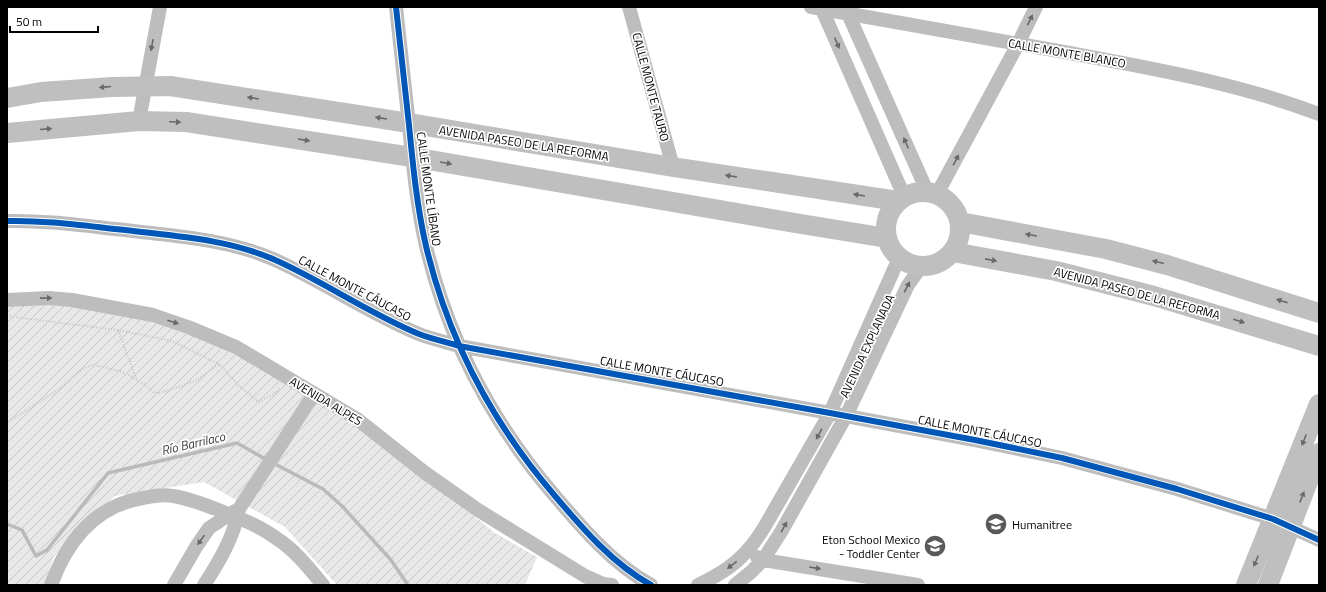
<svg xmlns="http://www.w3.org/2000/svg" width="1326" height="592" font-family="'Titillium Web',sans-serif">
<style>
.garden{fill:url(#garden-furrows)}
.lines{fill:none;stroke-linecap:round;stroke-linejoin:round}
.stream{stroke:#bababa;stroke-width:3.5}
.path{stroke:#c2c2c2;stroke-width:2;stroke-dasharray:1 2;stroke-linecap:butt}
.street{stroke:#bdbdbd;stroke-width:14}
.secondary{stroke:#bfbfbf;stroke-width:20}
.cycleway-casing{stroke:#fff;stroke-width:8}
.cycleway{stroke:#0057b8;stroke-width:6}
.oneway{fill:#686868}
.oneway2{fill:#696969}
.labels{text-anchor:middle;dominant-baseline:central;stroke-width:3.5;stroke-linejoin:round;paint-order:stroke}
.street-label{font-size:12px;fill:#000;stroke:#fff}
.poi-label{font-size:12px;fill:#000;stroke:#fff;text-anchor:start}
.water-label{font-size:13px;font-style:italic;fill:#3d3d3d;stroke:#fff}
</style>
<defs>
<pattern id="garden-furrows" width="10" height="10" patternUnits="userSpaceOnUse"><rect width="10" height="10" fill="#e8e8e8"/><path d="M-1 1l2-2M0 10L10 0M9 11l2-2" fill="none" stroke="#c5c5c5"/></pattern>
</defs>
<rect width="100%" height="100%" fill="#fff"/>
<path class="garden" d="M55 304 151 319 235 351 353 425 448 495 495 533 537 557 525 585H337L285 527 204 482 114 496 54 556 44 585H7V307Z"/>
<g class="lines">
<path class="stream" d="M273 463 323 489 342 506 391 560 408 585
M7 524 22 530 36 556 47 550 108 473 237 443 267 460"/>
<path class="path" d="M7 316 118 330 172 341 219 364
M118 330 136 378
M7 423C24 411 42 401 59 389 70 381 80 367 94 365L123 372 144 384 153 392 159 393 173 389 197 380 219 364 239 386 259 402 277 392 280 387"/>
<path class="street" d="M396 7C400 46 405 86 409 125 413 166 417 207 426 246 448 339 493 424 555 496 583 529 613 564 651 585
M629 7 673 167
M811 7C896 22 980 37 1064 52 1150 68 1237 83 1319 114
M821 7 904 196
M845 7 927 191
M139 121 160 7
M937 194 1018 44 1036 7
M7 221C46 220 86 226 125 230 174 236 227 239 273 259 323 281 368 313 419 334 432 339 446 342 459 346L830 413 975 440 1062 458 1177 489 1273 519 1319 540
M7 300 49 298 72 300 153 315 188 327 236 347 357 419 424 472 478 510 585 576 603 584 612 585
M757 557 763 560 918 585
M51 585C67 541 94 506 143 498 152 496 163 494 173 496 188 498 202 504 216 509 237 517 258 525 276 538 295 550 309 568 323 585
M174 585 196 547 209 528 235 511
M204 585C219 562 234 537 239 509L314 394
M698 585C730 570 747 556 765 526L830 413 899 258
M735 585 751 572 763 560 781 532 846 416 908 285 921 267"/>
<path class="secondary" d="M7 98 41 92 112 87 170 86 390 120 673 167 898 201
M7 133 139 121 186 122 412 157 801 224 887 238
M886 229a37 37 0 1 1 74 0a37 37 0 1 1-74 0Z
M960 222 1106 249 1167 265 1319 313
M953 252 1056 271 1154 296 1319 346
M1246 585 1319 404
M1268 585 1319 453"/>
<g class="cycleway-casing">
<path id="cycleway" d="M396 7C400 46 405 86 409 125 413 166 417 207 426 246 448 339 493 424 555 496 583 529 613 564 651 585
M7 221C46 220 86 226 125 230 174 236 227 239 273 259 323 281 368 313 419 334 432 339 446 342 459 346L830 413 975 440 1062 458 1177 489 1273 519 1319 540"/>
</g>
<use href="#cycleway" class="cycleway"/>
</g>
<defs><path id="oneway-solid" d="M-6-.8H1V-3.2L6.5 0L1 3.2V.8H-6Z"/></defs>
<g class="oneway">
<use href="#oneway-solid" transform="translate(1030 20) rotate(-64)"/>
<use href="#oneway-solid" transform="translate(837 43) rotate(66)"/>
<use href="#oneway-solid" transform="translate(152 45) rotate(101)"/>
<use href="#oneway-solid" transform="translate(906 143) rotate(-114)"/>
<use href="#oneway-solid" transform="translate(956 160) rotate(-62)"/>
<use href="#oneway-solid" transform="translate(907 287) rotate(-63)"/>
<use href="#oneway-solid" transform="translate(46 298) rotate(-1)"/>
<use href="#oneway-solid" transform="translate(173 322) rotate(18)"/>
<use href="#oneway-solid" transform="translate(819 434) rotate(119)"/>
<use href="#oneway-solid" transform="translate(784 527) rotate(-61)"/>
<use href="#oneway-solid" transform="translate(201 540) rotate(125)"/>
<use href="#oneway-solid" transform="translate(732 565) rotate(143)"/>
<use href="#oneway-solid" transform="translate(815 568) rotate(9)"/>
</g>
<g class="oneway2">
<use href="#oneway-solid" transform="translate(105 87) rotate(175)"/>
<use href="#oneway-solid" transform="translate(253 98) rotate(-171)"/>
<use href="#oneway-solid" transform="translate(381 118) rotate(-171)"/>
<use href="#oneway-solid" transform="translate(175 122) rotate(2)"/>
<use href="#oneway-solid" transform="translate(46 129) rotate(-5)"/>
<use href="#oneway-solid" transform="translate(304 140) rotate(9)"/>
<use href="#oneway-solid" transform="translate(446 163) rotate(10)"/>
<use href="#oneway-solid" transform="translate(731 176) rotate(-171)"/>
<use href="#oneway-solid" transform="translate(859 195) rotate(-171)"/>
<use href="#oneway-solid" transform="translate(1031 235) rotate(-170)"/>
<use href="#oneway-solid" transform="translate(991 260) rotate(11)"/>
<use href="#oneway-solid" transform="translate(1158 262) rotate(-166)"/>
<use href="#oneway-solid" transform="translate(1282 301) rotate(-162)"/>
<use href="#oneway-solid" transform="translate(1239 321) rotate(17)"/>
<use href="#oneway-solid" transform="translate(1304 440) rotate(112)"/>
<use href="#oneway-solid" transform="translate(1302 497) rotate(-69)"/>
<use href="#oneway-solid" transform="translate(1256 561) rotate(112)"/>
</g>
<defs>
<g id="school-disc" transform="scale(1.15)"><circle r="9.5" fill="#595959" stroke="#fff"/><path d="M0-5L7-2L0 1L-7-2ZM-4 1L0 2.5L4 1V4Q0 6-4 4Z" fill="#fff"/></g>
</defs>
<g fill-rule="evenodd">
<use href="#school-disc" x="996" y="524"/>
<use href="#school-disc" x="935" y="546"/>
</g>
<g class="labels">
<g class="street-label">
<text transform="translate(1067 53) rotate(10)">CALLE MONTE BLANCO</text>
<text transform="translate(651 87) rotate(75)">CALLE MONTE TAURO</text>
<text transform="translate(524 143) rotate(9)">AVENIDA PASEO DE LA REFORMA</text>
<text transform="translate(429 189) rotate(82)">CALLE MONTE LÍBANO</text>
<text transform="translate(355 288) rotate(28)">CALLE MONTE CÁUCASO</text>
<text transform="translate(1137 293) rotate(15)">AVENIDA PASEO DE LA REFORMA</text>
<text transform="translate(867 346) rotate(-65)">AVENIDA EXPLANADA</text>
<text transform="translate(662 371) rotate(10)">CALLE MONTE CÁUCASO</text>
<text transform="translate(326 401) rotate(31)">AVENIDA ALPES</text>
<text transform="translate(980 431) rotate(11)">CALLE MONTE CÁUCASO</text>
</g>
<g class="poi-label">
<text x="1012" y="524">Humanitree</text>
<text x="920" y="539" text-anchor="end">Eton School Mexico<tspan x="920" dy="14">- Toddler Center</tspan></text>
</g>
<g class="water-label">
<text transform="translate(193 443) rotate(-13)">Río Barrilaco</text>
</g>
</g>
<rect width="1326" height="592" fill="none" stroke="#000000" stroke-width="16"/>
<path d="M10 26v6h88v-6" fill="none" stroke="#000000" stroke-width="2"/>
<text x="16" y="26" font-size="12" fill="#000000" stroke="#ffffff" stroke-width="3" paint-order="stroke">50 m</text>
</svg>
